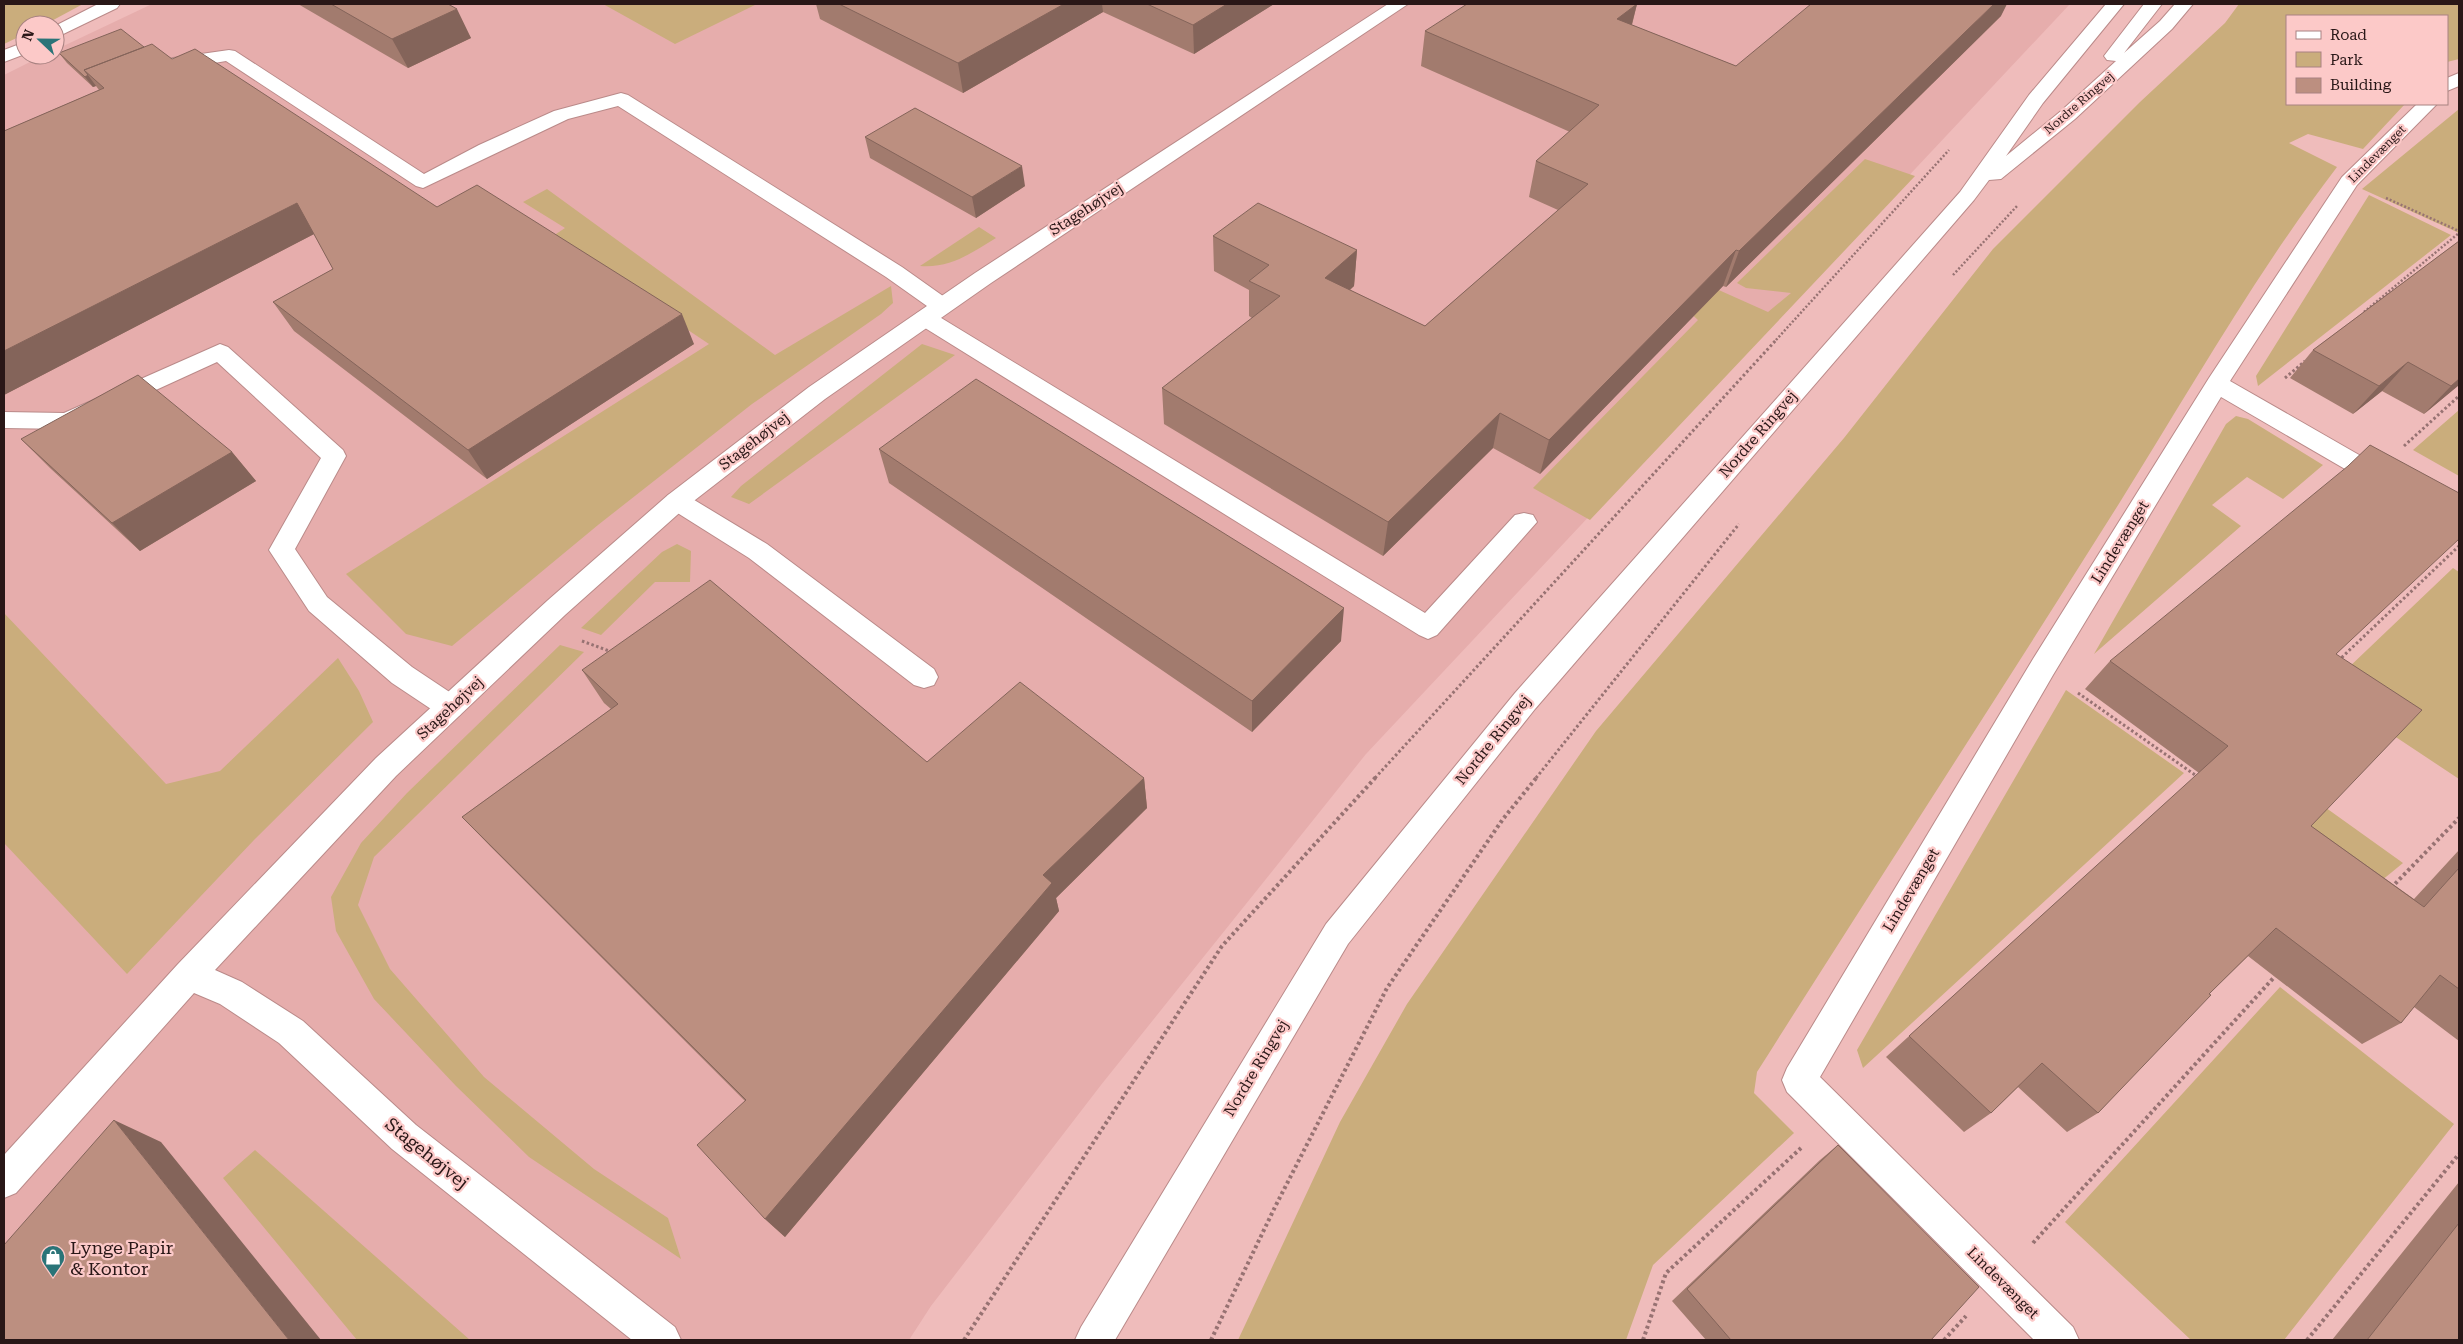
<svg xmlns="http://www.w3.org/2000/svg" width="2463" height="1344" font-family="'Roboto Serif',serif">
<style>
.built{fill:#e6adac}
.green{fill:#caad7c}
.lines{fill:none;stroke-linecap:round;stroke-linejoin:round}
.service-casing{stroke:#ba8a89;stroke-width:2}
.minor-casing{stroke:#ba8a89;stroke-width:2}
.tertiary-casing{stroke:#ba8a89;stroke-width:2}
.secondary-casing{stroke:#ba8a89;stroke-width:2}
.path-far2{stroke:#977272;stroke-width:2.5;stroke-dasharray:2 2;stroke-linecap:butt}
.path-far1{stroke:#977272;stroke-width:3;stroke-dasharray:2.5 2.5;stroke-linecap:butt}
.path{stroke:#977272;stroke-width:4;stroke-dasharray:3 3;stroke-linecap:butt}
.service{fill:#fff;fill-rule:evenodd}
.minor{fill:#fff;fill-rule:evenodd}
.tertiary{fill:#fff;fill-rule:evenodd}
.secondary{fill:#fff;fill-rule:evenodd}
.wall{fill:#a27b6e}
.shaded-wall{fill:#84645a}
.building{fill:#bc8f80;stroke:#84645a}
.labels{text-anchor:middle;dominant-baseline:central;stroke-width:4.5;stroke-linejoin:round;paint-order:stroke}
.far-street-label{font-size:12px;fill:#291717;stroke:#fcc9c8}
.street-label{font-size:15px;fill:#291717;stroke:#fcc9c8}
.near-street-label{font-size:18px;fill:#291717;stroke:#fcc9c8}
.near-poi-label{font-size:18px;fill:#291717;stroke:#fcc9c8;text-anchor:start}
</style>
<rect width="100%" height="100%" fill="#efbcbb"/>
<path class="built" d="M152 4H2070L1366 754 1101 1085 931 1306 909 1340H4V75L44 55H55V50Z"/>
<path class="green" d="M4 4H83L44 25H25V34L4 44Z
M603 4H757L675 44Z
M2239 4H2459V59L2447 62V16H2287V104H2405L2363 149 2308 134 2289 143 2337 167C2256 273 2190 390 2120 502 2000 693 1877 882 1757 1072L1754 1093 1794 1133 1653 1265 1626 1340H1238L1340 1122 1407 1004 1596 731 1844 438 1993 249 2140 102 2225 23Z
M2459 109V233L2362 189Z
M1865 159 1915 176 1590 520 1533 488 1698 320 1686 309 1712 287 1768 312 1791 293 1746 288 1737 283Z
M547 189 775 355 891 286 893 303 881 314 752 404 598 525 452 646 406 634 346 574 709 344 550 238 565 228 523 202Z
M2369 195 2451 235 2258 386 2256 376Z
M979 227 996 238C969 254 952 268 920 266Z
M922 344 955 355 749 504 731 497 741 486Z
M2459 410V476L2413 450Z
M2236 416 2248 419 2323 465 2283 499 2247 477 2212 505 2241 526 2094 654 2226 424Z
M677 544 691 551 690 582H655L601 635 581 628 662 552Z
M2453 568 2459 572V779L2325 690Z
M4 613 166 784 220 771 338 658 359 691 373 722 254 840 127 974 4 843Z
M560 645 584 652 374 857 358 905 390 969 484 1077 594 1169 668 1218 681 1259 529 1157 456 1086 374 999 336 931 331 897 361 843 407 793Z
M2066 690 2184 773 1863 1068 1857 1050Z
M2252 755 2403 863 2370 890 2224 785Z
M2280 987 2454 1124 2284 1340H2191L2065 1222Z
M255 1150 470 1340H357L223 1178Z"/>
<g class="lines">
<g class="service-casing">
<path id="service" d="M229 50 235 51 424 174 479 145 554 111 621 93 628 95 902 267 950 301 953 306 950 311 942 313 934 311 886 277 618 106 568 119 423 188 416 186 226 61 173 70 167 68 164 64 167 60 173 58Z
M925 311 933 313 1425 613 1515 515 1524 513 1533 515 1537 522 1437 635 1428 639 1419 635 917 323 914 318 917 313Z
M220 344 228 347 343 450 346 456 295 549 327 597 412 667 460 699 464 707 460 715 450 719 440 715 392 683 309 611 269 550 321 458 217 362 75 427 67 429 4 428V412L64 413Z
M677 492 686 495 767 544 934 669 938 677 934 685 924 688 914 685 749 558 668 507 665 501 668 495Z"/>
</g>
<g class="minor-casing">
<path id="minor" d="M2459 73V86L2447 91V78Z
M2417 104H2437L2357 185 2230 381 2394 475 2397 481 2394 487 2385 490 2376 487 2221 397 2053 675 1820 1077 2073 1327 2079 1340H2034L1787 1092 1782 1080 1787 1068 2033 659 2209 378 2342 177Z"/>
</g>
<g class="tertiary-casing">
<path id="tertiary" d="M98 4H120L117 8 55 38V26Z
M1388 4H1408L991 283 825 399 686 507 565 615 396 776 215 970 242 982 303 1021 416 1125 675 1327 681 1340H632L392 1149 279 1043 220 1004 194 993 16 1193 4 1198V1155L178 964 376 758 547 601 668 495 809 387 975 273Z
M25 42V54L4 62V50Z"/>
</g>
<g class="secondary-casing">
<path id="secondary" d="M2106 4H2124L2043 103 2006 156 2061 111 2116 61 2107 60 2104 56 2144 4H2162L2124 53 2160 21 2175 4H2193L2172 29 2075 119 2001 179 1989 180 1974 200 1535 709 1348 944 1115 1340H1075L1081 1327 1326 924 1515 693 1960 192 2029 95Z"/>
</g>
<path class="path-far2" d="M2386 198 2459 231
M1953 275 2017 206
M2364 312 2459 233
M1776 340 1949 150"/>
<path class="path-far1" d="M2285 378 2305 361
M2404 446 2459 396
M582 641 612 652
M2338 661 2459 546
M2078 693 2198 777
M1375 778 1777 339
M1536 778 1739 524"/>
<path class="path" d="M2391 888 2459 818
M2033 1243 2277 974
M964 1340 1222 946 1376 777
M1211 1340 1275 1207 1387 988 1503 819 1537 777
M1643 1340 1666 1273 1801 1148
M1944 1340 1966 1316
M2307 1340 2459 1154"/>
<use href="#service" class="service"/>
<use href="#minor" class="minor"/>
<use href="#tertiary" class="tertiary"/>
<use href="#secondary" class="secondary"/>
</g>
<path class="wall" d="M298 4H448L471 38 408 68Z
M816 4H1274L1194 54 1103 12 963 93 820 19Z
M1637 4 1632 25 1736 66 2001 16 1726 287 1723 286 1540 474 1493 448 1383 556 1164 424 1162 388 1252 318 1249 316V290L1214 271 1213 236 1357 250 1354 286 1350 290 1425 326 1558 210 1529 197 1536 161 1570 132 1421 66 1425 31Z
M144 47 172 59 437 207 694 344 487 479 294 331 273 302 333 269 314 234 4 395V131L99 90 96 86 93 87 67 63 59 53Z
M865 137 1025 186 976 218 870 158Z
M2459 241V385L2424 414 2382 391 2353 414 2290 378 2313 350Z
M21 439 232 452 256 481 140 551 50 468Z
M879 449 1341 641 1252 732 889 483Z
M2336 654 2311 826 2414 899 2459 850V1041L2414 1007 2401 1023 2362 1044 2248 956 2209 994 2098 1113 2067 1132 2018 1087 1991 1113 1964 1132 1886 1057 2199 773 2085 689 2110 661Z
M582 670 927 762 1144 778 1147 808 1056 898 1059 911 785 1237 765 1219 745 1101 490 846 462 817 611 709 604 703Z
M1838 1145 1931 1340H1706L1672 1301 1820 1160Z
M2459 1182V1340H2332Z"/>
<path class="shaded-wall" d="M1064 4H1102L1103 12 963 93 958 63Z
M1227 4H1274L1194 54 1193 25Z
M1637 4 1628 39 1617 19Z
M1994 4H2007L2001 16 1726 287 1739 251Z
M457 9 471 38 408 68 392 39Z
M88 75 96 86 93 87 85 77Z
M1022 166 1025 186 976 218 972 197Z
M297 203 316 233 4 395V351Z
M1357 250 1354 286 1323 313 1325 278Z
M1736 250 1723 286 1540 474 1549 440Z
M682 314 694 344 487 479 468 450Z
M2408 362 2382 391 2353 414 2379 386Z
M2459 379V385L2424 414 2451 386Z
M1500 413 1493 448 1383 556 1388 522Z
M232 452 256 481 140 551 112 523Z
M1344 608 1341 641 1252 732V701Z
M1144 778 1147 808 1056 898 1059 911 785 1237 765 1219 1043 875Z
M114 1120 161 1142 321 1340H289Z"/>
<path class="building" d="M331 4H448L457 9 392 39Z
M839 4H1064L958 63Z
M1147 4H1227L1193 25Z
M1467 4H1637L1617 19 1736 66 1811 4H1994L1739 251 1736 250 1549 440 1500 413 1388 522 1162 388 1280 296 1249 281 1269 265 1213 236 1258 203 1357 250 1325 278 1425 326 1588 184 1536 161 1599 105 1425 31Z
M121 29 144 47 84 70 88 75 85 77 59 53Z
M152 44 172 59 195 49 437 207 477 185 682 314 468 450 273 302 333 269 297 203 4 351V131L104 88 84 70Z
M915 108 1022 166 972 197 865 137Z
M2459 241V379L2451 386 2408 362 2379 386 2313 350Z
M138 375 232 452 112 523 21 439Z
M976 379 1344 608 1252 701 879 449Z
M2370 445 2459 493V539L2336 654 2422 710 2311 826 2424 907 2459 868V989L2440 975 2401 1023 2276 928 2209 994 2211 995 2098 1113 2042 1063 1991 1113 1909 1036 2228 746 2110 661 2348 466Z
M710 580 927 762 1020 682 1144 778 1043 875 1052 883 765 1219 697 1145 746 1100 462 817 618 704 582 670Z
M114 1120 289 1340H4V1245Z
M1838 1145 1979 1287 1931 1340H1731L1687 1289Z
M2459 1223V1340H2367Z"/>
<defs>
<g id="shop-pin" transform="scale(1.25)"><path d="M0 17L-7.5 6A9.5 9.5 0 1 1 7.5 6Z" fill="#2a7478" stroke="#fcc9c8"/><path d="M-5-2.5h2.3a2.7 3.5 0 0 1 5.4 0H5L5.5 6h-11ZM-1.5-2.5h3a1.5 2.3 0 0 0-3 0Z" fill="#fff"/></g>
</defs>
<g fill-rule="evenodd">
<use href="#shop-pin" x="53" y="1257"/>
</g>
<g class="labels">
<g class="far-street-label">
<text transform="translate(2079 103) rotate(-41)">Nordre Ringvej</text>
<text transform="translate(2377 154) rotate(-45)">Lindevænget</text>
</g>
<g class="street-label">
<text transform="translate(1086 209) rotate(-33)">Stagehøjvej</text>
<text transform="translate(1758 434) rotate(-49)">Nordre Ringvej</text>
<text transform="translate(754 441) rotate(-38)">Stagehøjvej</text>
<text transform="translate(2120 542) rotate(-58)">Lindevænget</text>
<text transform="translate(450 708) rotate(-43)">Stagehøjvej</text>
<text transform="translate(1493 740) rotate(-51)">Nordre Ringvej</text>
<text transform="translate(1911 890) rotate(-59)">Lindevænget</text>
<text transform="translate(1256 1068) rotate(-59)">Nordre Ringvej</text>
<text transform="translate(2003 1283) rotate(45)">Lindevænget</text>
</g>
<g class="near-street-label">
<text transform="translate(427 1153) rotate(39)">Stagehøjvej</text>
</g>
<g class="near-poi-label">
<text x="70" y="1247">Lynge Papir<tspan x="70" dy="21">&amp; Kontor</tspan></text>
</g>
</g>
<rect width="2463" height="1344" fill="none" stroke="#291717" stroke-width="10"/>
<rect x="2286" y="15" width="162" height="90" fill="#fcc9c8" stroke="#a88281"/>
<rect x="2296" y="31" width="25" height="8" fill="#ffffff" stroke="#a88281"/>
<text x="2330" y="40" font-size="15" fill="#291717">Road</text>
<rect x="2296" y="52" width="25" height="15" fill="#caad7c" stroke="#a88281"/>
<text x="2330" y="65" font-size="15" fill="#291717">Park</text>
<rect x="2296" y="78" width="25" height="15" fill="#bc8f80" stroke="#a88281"/>
<text x="2330" y="90" font-size="15" fill="#291717">Building</text>
<g transform="translate(40 40) rotate(292)"><circle r="24" fill="#fcc9c8" stroke="#a88281"/>
<path d="M0-4L9 19L0 12L-9 19Z" fill="#2a7478"/>
<text y="-8" font-size="14" font-weight="bold" text-anchor="middle" fill="#291717">N</text>
</g>
</svg>
